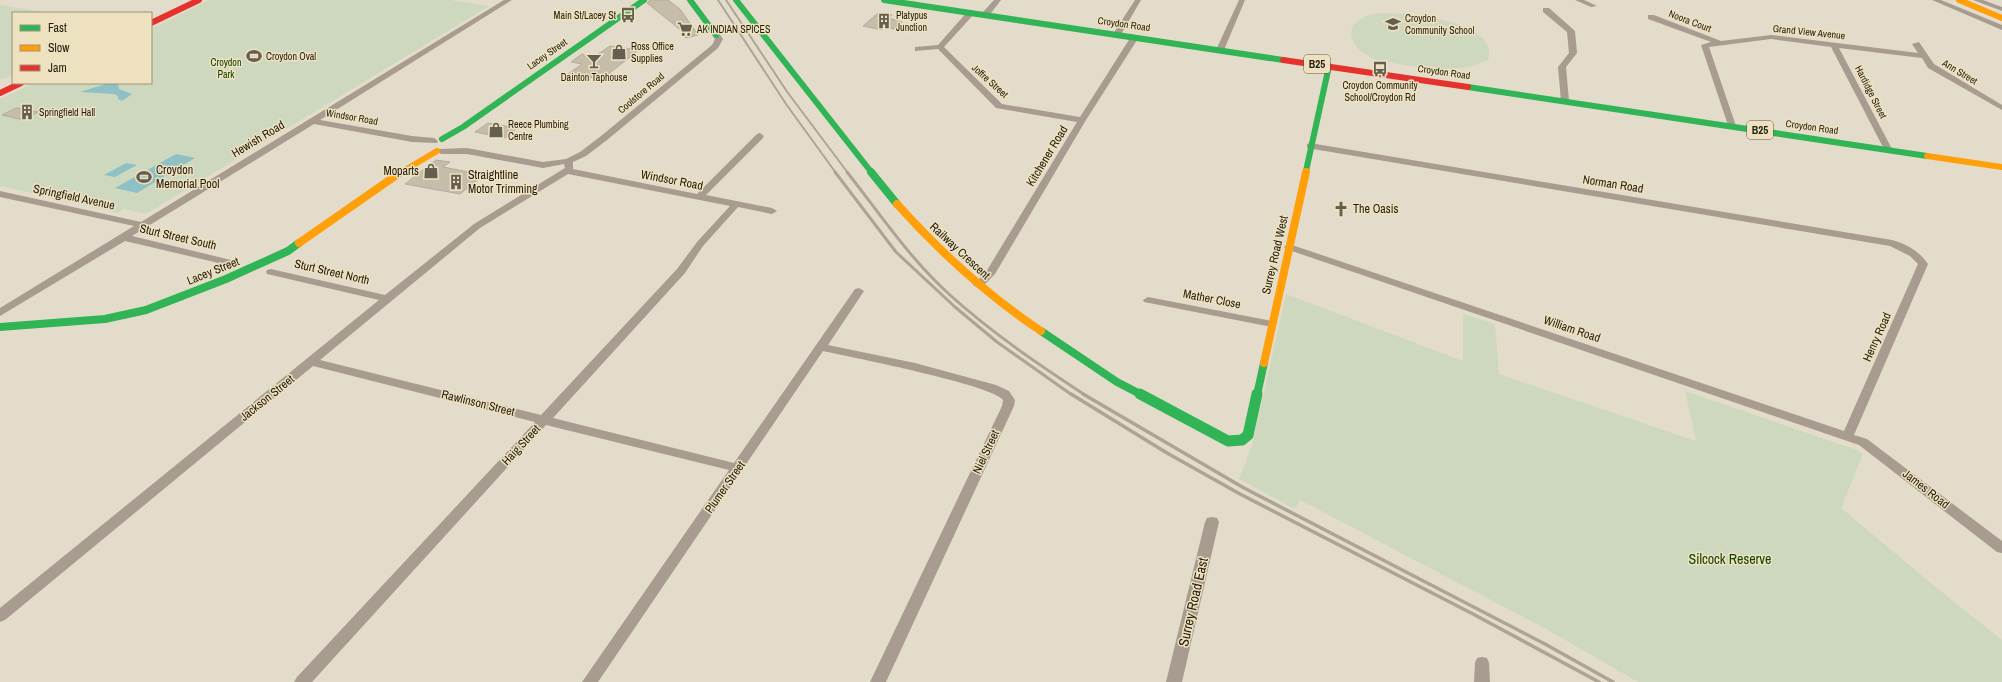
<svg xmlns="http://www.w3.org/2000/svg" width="2002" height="682" font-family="'Archivo Narrow',sans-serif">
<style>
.green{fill:#ced8bf}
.water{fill:#8ec0c5}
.building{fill:#c5bdaa;stroke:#b3ad9f}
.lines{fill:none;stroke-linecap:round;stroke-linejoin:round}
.street{fill:#a89b90;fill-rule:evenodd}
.fast-far2{stroke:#30b455;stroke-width:6}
.fast-far1{stroke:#30b455;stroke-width:8}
.fast{stroke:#30b455;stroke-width:11}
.slow-far1{stroke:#ff9f0a;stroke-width:6}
.slow{stroke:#ff9f0a;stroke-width:8}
.jam{stroke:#e5322d;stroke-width:6}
.rail-far2{stroke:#ada497;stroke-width:2}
.rail-far1{stroke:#ada497;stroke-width:3}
.rail{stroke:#ada497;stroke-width:3.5}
.labels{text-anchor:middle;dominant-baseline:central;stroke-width:3;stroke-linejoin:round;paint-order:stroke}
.far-poi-label{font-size:10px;fill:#211c0f;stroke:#eee1bf;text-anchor:start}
.far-street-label{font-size:10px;fill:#211c0f;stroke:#eee1bf}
.far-park-label{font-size:10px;fill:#0f4301;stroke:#eee1bf}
.shield{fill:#eee1bf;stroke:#5e5744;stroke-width:1}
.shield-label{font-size:11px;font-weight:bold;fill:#211c0f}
.street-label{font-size:12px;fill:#211c0f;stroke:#eee1bf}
.poi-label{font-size:12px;fill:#211c0f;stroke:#eee1bf;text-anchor:start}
.near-park-label{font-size:14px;fill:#0f4301;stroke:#eee1bf}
.near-street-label{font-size:14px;fill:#211c0f;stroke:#eee1bf}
</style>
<rect width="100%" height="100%" fill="#e4dcca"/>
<path class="green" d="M209 0H450L489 6 146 214 124 209 118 213 0 186V99L34 83H151V29Z
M0 5 49 13H13V75L0 80Z
M1381 13C1406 13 1501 20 1488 60 1456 77 1408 66 1374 59 1341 44 1344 17 1381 13Z
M1286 294 1463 361V314L1495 324 1499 374 1696 441 1685 391 1854 449 1863 454 1841 508 1938 589 2002 640V682H1638L1548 630 1300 500 1295 509 1239 479 1252 445Z"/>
<path class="water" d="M109 83H118L119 89 132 94 122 101 118 99V96L114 94 80 92Z
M176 154 195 158 137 193 115 188Z
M126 163 137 165 115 177 104 175Z"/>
<path class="building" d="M650 0H668L680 9 698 35 686 38 682 31 647 3Z
M878 13 892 15 888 18 902 22 894 29 885 27 882 30 863 26Z
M610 46 639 50 602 79 568 74 582 64 571 62 582 54 595 56Z
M16 108 38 112 23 120 2 115Z
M488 123 517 128 505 138 475 132Z
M436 160 450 162 443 167 484 175 460 194 405 184Z"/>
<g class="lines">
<path class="street" d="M504 0H512L320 120 412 136 434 138 438 141 437 143 412 142 314 124 132 236 231 260 232 262 231 264 227 265 125 241 0 316V308L134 226 0 197V191L141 222Z
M994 0H1001L988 17H982V13Z
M1135 0H1141L1120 36H1114L1113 34Z
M1239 0H1245L1224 50 1217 52 1216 50Z
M1575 0H1584L1597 6 1591 7Z
M1932 0H1941L2002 25V30Z
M1973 0H1983L2002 7V11Z
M1543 8H1549L1575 31 1577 53 1566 67 1569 101 1565 103 1561 101 1558 67 1569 53 1567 32 1543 12Z
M968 11 975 13 944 47 1002 104 1080 117 1132 35 1139 37 1086 120 995 274 982 287 978 288 973 285 986 272 1077 122 996 108 938 49 915 51V47L938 45Z
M1648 15H1654L1721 41 1771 35 1918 53 1912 44 1919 42 1934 64 2002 105V110L1928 68 1922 58 1839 48 1892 149 1888 152 1885 151 1831 47 1771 39 1709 47 1736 126 1735 128H1729L1701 45 1711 42 1648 19Z
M713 33H719L723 39 718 48 607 140 586 156 573 162V169L697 194 757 134 760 133 764 136 763 138 706 195 772 208 777 211 772 214 738 207 703 246 685 273 553 418 734 463 855 289 859 288 864 291 828 345 915 363 996 385 1009 391 1015 400 1014 406 886 682H870L1002 406 1003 400C993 385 850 357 823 351L598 682H582L729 470 546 425 312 682H294L297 677 535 422 313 366 5 620 0 622V608L379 300 267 274 266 272 267 270 271 269 385 295 474 224 565 168 564 164 543 168 467 154H441L437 151 438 149 467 148 543 162 566 159 580 152 601 136 712 45 715 39 712 35ZM568 174 730 206 697 242 677 269 541 415 320 360 480 228Z
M1310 143 1892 240C1907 244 1919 251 1928 264L1854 435 1867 439 2002 541V553L1997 552 1859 445 1286 249 1284 247 1286 245H1292L1844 431 1918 264 1910 256 1890 246 1307 148V144Z
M1148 297 1272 321 1277 324 1272 327 1144 302 1143 300Z
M1212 517 1217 518 1219 522 1182 682H1166L1205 522 1207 518Z
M1482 657 1487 658 1489 663 1490 682H1474L1475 663 1477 658Z"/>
<path class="fast-far2" d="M690 0 716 35
M736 0 872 173
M884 0 1283 60
M1468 87 1927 156
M442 139 463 127 644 0
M1306 171 1329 66"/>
<path class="fast-far1" d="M871 172 897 204
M0 327 105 319 146 310 226 279 288 251 299 243
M1041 331 1117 382 1142 395
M1257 395 1264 363"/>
<path class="fast" d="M1140 394 1228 441 1242 440 1248 435 1257 394"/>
<path class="slow-far1" d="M1959 0 2002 18
M1927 156 2002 167
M400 173 437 151
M1306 173V171"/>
<path class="slow" d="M897 204C940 252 987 295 1041 331
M299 243 401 172
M1264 363 1306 172"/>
<path class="jam" d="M151 23 199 0
M1283 60 1468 87
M0 93 21 83"/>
<path class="rail-far2" d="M718 0 786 104 836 173
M726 0 788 93 848 173"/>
<path class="rail-far1" d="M835 172 896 252 955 307 997 342 1072 395
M847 172C880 214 910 259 950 295 992 333 1038 364 1085 395"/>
<path class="rail" d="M1071 394 1167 453 1240 494 1473 614 1599 682
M1083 394 1244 488 1545 644 1613 682"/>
</g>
<defs>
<g id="bus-bare" transform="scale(1.2)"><path d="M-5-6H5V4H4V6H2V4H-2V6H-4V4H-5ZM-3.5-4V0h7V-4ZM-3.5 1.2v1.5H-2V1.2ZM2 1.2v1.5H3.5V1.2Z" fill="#655f50" stroke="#eee1bf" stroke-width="2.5" paint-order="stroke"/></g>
<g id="building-bare" transform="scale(1.2)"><path d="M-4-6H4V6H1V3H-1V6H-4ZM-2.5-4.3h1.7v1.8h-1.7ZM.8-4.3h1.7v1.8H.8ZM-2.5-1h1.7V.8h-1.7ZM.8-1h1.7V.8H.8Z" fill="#655f50" stroke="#eee1bf" stroke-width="2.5" paint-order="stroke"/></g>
<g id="school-bare" transform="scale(1.2)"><path d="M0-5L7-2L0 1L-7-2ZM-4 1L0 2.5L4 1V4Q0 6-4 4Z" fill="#655f50" stroke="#eee1bf" stroke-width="2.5" paint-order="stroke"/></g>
<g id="supermarket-bare" transform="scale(1.2)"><path d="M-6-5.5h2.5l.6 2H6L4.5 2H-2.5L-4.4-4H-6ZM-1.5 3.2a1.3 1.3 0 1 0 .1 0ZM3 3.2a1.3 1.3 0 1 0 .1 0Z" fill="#655f50" stroke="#eee1bf" stroke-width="2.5" paint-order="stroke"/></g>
<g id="shop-bare" transform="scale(1.2)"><path d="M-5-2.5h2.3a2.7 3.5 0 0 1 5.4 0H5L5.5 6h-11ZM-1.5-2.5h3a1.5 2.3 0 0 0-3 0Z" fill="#655f50" stroke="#eee1bf" stroke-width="2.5" paint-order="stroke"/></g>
<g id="stadium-bare" transform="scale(1.2)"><path d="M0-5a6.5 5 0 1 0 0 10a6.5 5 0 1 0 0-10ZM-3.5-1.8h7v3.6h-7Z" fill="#655f50" stroke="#eee1bf" stroke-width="2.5" paint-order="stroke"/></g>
<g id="bar-bare" transform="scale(1.2)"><path d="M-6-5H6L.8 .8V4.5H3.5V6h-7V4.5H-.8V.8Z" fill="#655f50" stroke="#eee1bf" stroke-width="2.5" paint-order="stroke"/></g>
<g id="church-bare" transform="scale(1.2)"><path d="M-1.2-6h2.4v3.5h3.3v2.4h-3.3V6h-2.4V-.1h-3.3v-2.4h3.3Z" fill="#655f50" stroke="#eee1bf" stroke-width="2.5" paint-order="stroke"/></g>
</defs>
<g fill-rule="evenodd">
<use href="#bus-bare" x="628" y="15"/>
<use href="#building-bare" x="884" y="21"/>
<use href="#school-bare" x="1393" y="24"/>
<use href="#supermarket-bare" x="685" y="29"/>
<use href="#shop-bare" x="619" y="52"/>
<use href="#stadium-bare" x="254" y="56"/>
<use href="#bar-bare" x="594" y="61"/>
<use href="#bus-bare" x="1380" y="69"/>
<use href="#building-bare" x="27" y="112"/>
<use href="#shop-bare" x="496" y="130"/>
<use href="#shop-bare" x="431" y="171"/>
<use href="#stadium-bare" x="144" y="177"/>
<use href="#building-bare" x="456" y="182"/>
<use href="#church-bare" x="1341" y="209"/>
</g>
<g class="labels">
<g class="far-poi-label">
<text x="616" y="15" text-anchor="end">Main St/Lacey St</text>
<text x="896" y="15">Platypus<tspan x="896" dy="12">Junction</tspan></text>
<text x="1405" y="18">Croydon<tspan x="1405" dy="12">Community School</tspan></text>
<text x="697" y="29">AK INDIAN SPICES</text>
<text x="631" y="46">Ross Office<tspan x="631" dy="12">Supplies</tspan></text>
<text x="266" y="56">Croydon Oval</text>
<text x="594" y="77" text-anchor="middle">Dainton Taphouse</text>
<text x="1380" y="85" text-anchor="middle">Croydon Community<tspan x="1380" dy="12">School/Croydon Rd</tspan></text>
<text x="39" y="112">Springfield Hall</text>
<text x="508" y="124">Reece Plumbing<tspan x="508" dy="12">Centre</tspan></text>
</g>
<g class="far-street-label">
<text transform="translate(1690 21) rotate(21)">Noora Court</text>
<text transform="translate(1124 24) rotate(8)">Croydon Road</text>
<text transform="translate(1809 32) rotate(6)">Grand View Avenue</text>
<text transform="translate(547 54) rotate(-35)">Lacey Street</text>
<text transform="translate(1444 72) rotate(8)">Croydon Road</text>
<text transform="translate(1960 72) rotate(31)">Ann Street</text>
<text transform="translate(990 81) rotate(42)">Joffre Street</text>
<text transform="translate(1871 92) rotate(63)">Hardidge Street</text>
<text transform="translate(641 93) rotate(-40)">Coolstore Road</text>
<text transform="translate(352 117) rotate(10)">Windsor Road</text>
<text transform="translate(1812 127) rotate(8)">Croydon Road</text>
</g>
<g class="far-park-label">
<text x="226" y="62">Croydon<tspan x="226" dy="12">Park</tspan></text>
</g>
<g class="shield">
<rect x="1304" y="55" width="26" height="18" rx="3"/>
<rect x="1747" y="121" width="26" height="18" rx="3"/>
</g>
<g class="shield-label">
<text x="1317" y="64">B25</text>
<text x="1760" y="130">B25</text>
</g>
<g class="street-label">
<text transform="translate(258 139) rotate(-31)">Hewish Road</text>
<text transform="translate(1047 156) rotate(-59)">Kitchener Road</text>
<text transform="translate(672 180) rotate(11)">Windsor Road</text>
<text transform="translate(1613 184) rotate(9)">Norman Road</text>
<text transform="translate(74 197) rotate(12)">Springfield Avenue</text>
<text transform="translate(178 237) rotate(13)">Sturt Street South</text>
<text transform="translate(960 251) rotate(43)">Railway Crescent</text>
<text transform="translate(1275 255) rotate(-77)">Surrey Road West</text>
<text transform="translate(213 271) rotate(-22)">Lacey Street</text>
<text transform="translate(332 272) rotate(13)">Sturt Street North</text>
<text transform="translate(1212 299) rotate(11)">Mather Close</text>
<text transform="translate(1572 329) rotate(19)">William Road</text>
<text transform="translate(1877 337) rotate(-66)">Henry Road</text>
<text transform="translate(267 398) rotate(-39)">Jackson Street</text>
<text transform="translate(478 403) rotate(14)">Rawlinson Street</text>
<text transform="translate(521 445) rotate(-47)">Haig Street</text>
<text transform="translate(986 452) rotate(-65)">Niel Street</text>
<text transform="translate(725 487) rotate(-55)">Plumer Street</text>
<text transform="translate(1926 489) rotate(38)">James Road</text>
</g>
<g class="poi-label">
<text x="156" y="170">Croydon<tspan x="156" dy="14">Memorial Pool</tspan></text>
<text x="419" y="171" text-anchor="end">Moparts</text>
<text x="468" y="175">Straightline<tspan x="468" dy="14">Motor Trimming</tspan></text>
<text x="1353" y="209">The Oasis</text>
</g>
<g class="near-park-label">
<text x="1730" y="559">Silcock Reserve</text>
</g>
<g class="near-street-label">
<text transform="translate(1193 602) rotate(-77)">Surrey Road East</text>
</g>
</g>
<rect x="12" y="12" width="140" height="72" fill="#eee1bf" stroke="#9c9279"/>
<rect x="20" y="25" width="20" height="6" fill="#30b455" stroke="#9c9279"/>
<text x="48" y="32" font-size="12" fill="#211c0f">Fast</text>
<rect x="20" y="45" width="20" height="6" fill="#ff9f0a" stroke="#9c9279"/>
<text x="48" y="52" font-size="12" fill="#211c0f">Slow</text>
<rect x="20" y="65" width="20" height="6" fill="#e5322d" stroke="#9c9279"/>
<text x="48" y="72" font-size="12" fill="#211c0f">Jam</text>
</svg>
